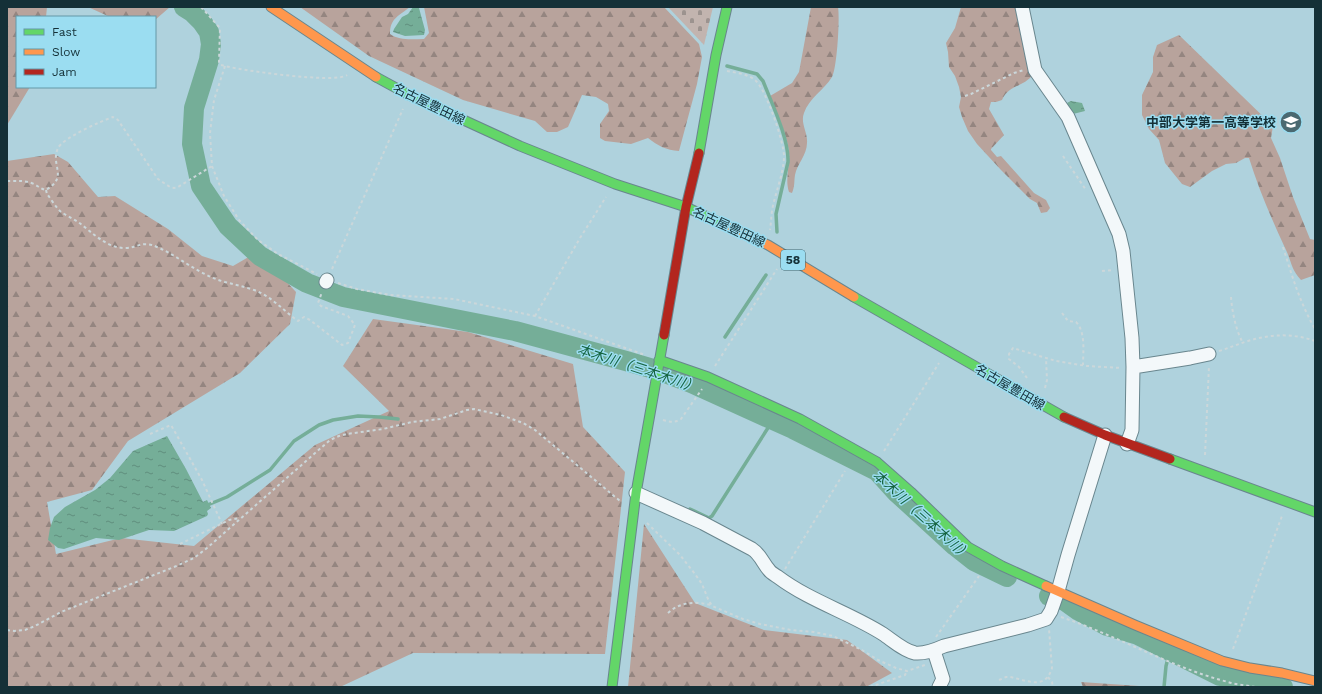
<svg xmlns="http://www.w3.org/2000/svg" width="1322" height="694" font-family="'Work Sans','Noto Sans JP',sans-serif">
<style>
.forest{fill:url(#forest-firs)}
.cemetery{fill:url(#cemetery-stones)}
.water{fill:url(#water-ripples)}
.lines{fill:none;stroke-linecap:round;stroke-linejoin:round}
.stream{stroke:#75ae98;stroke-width:3.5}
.river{stroke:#75ae98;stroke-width:20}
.street-casing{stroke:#69868e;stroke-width:15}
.fast-casing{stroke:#69868e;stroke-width:11}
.slow-casing{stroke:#69868e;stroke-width:11}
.jam-casing{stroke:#69868e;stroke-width:11}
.path{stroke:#cbd7da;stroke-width:2;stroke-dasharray:3 3;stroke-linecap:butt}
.street{stroke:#f3f8fa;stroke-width:13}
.fast{stroke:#63d668;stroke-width:9}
.slow{stroke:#ff974d;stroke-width:9}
.jam{stroke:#b3261e;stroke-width:9}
.labels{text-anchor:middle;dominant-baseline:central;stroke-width:3;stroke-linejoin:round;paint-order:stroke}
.shield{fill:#9bddf1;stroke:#3c646f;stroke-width:1}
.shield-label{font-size:12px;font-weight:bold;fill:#143037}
.street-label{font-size:13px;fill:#143037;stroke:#9bddf1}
.poi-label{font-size:13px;font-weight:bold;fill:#143037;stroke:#9bddf1;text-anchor:end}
.water-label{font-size:14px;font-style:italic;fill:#156440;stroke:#9bddf1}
</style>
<defs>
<pattern id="forest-firs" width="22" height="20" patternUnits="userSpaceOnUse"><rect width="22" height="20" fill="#b8a39c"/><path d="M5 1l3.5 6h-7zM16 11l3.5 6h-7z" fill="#948580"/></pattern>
<pattern id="cemetery-stones" width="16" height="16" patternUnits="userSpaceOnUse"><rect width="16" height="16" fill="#c2b4af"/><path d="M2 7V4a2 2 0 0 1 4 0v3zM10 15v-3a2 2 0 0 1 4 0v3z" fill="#9c938f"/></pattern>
<pattern id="water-ripples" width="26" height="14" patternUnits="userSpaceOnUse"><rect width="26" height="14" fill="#75ae98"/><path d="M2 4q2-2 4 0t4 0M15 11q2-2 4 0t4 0" fill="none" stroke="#5f8e7d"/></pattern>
</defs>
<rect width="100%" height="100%" fill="#afd2dd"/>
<path class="forest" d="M7 7H47L46 17H17V87H30L7 125Z
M88 7H170L155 20V17H110Z
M300 7H410C399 16 390 18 390 34 400 41 412 39 424 39L429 33 424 7H664L699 44 702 57 697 84 679 151C666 150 658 146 648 138L631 144 605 141 600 138V124L609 111 608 104 596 97 582 95 568 127 557 132H547L535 121 463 100 369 56Z
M811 7H838C840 17 837 69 832 77 824 90 809 98 804 113 800 123 808 133 807 143 807 155 797 164 795 175 794 181 795 186 792 193L789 192C784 177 792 161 788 146 785 130 776 112 770 96L792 83 799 72Z
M961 7H1017L1031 77C1020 88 1009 85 1002 100L996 102H991L989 109 1004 135 991 149V150L997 157 1001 156 1034 193 1046 200 1050 208 1047 212 1041 213 1037 203 1030 199 1001 170 977 144 968 131 962 117 959 107 961 97 959 87 955 76 949 67 948 52 946 43 955 28Z
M1179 35 1273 126 1271 138 1280 158 1293 197 1310 239 1315 240V275L1301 280C1291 269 1292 263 1286 250 1272 220 1259 190 1249 158H1245L1236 163 1226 164 1212 171 1190 187 1182 184 1165 163 1159 140 1149 129 1142 115V95L1153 72V57L1157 45Z
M54 154 68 162 98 197 115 196 168 229 202 256 233 266 252 255 283 278 296 292 290 324 240 373 128 441 92 490 47 502 56 554 121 538 194 546 315 445 389 411 343 366 373 319 468 332 573 364 583 427 625 472 605 654 413 653 340 687H7V161Z
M644 524 695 603 764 630 847 640 892 673 866 687H628Z
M1081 682 1154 687H1083Z"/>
<path class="cemetery" d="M668 7H713L704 45Z"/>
<path class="water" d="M413 7 419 8 425 30 424 35 405 36 393 32 394 29 402 17 408 14Z
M1071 101 1082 103 1085 111 1073 114 1067 103Z
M167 436 186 469 203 502 207 500 211 508 207 511 208 514 207 516 174 531 149 530 119 540 96 538 64 549 58 548 48 540 50 528 54 517 65 507 95 490 110 478 133 451Z"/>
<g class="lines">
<path class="stream" d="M727 66 757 74 763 81C772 104 789 139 788 162L776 214 777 232
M725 337 766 275
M205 506 227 497 270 470 294 441 319 425 333 420 358 416 379 417 398 419
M690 509 709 518 712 516 773 420
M1164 687 1166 666 1170 651"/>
<path class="river" d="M184 7 192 12 202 22 209 32 211 44 209 60 194 108 192 144 201 186 228 226 260 256 307 283 343 297 515 331 626 361 657 370 691 383 793 429 877 471 896 492 955 546 974 561 1007 577
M1049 596 1065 601 1079 611 1107 626 1138 635 1220 676 1283 687"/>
<g class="street-casing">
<path id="street" d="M1022 7 1035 70 1068 117 1119 234 1123 251 1132 338 1133 367 1132 430 1127 444
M326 282 327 280
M1133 367 1190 358 1209 354
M636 493 703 523 752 549C760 554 763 563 769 570 771 573 775 575 778 577 810 601 850 613 883 634 892 640 904 651 915 653 925 654 935 650 944 646L1028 625 1046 619 1051 611 1058 591 1068 555 1105 435
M934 651 943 679 939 687"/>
</g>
<g class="fast-casing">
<path id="fast" d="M376 77 409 95 520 146 615 184 686 207 729 227
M699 153 716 55 727 7
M854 297 1064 417
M659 360 708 377 800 419 877 462 911 492 968 547 1002 566 1046 586
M1170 459 1315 512
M612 687 636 493 664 335"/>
</g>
<g class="slow-casing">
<path id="slow" d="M271 7 376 77
M729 227 768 245 854 297
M1046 586 1135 625 1222 661 1250 668 1282 673 1315 681"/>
</g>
<g class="jam-casing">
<path id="jam" d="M664 335 686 207 699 153
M1064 417 1105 435 1170 459"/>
</g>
<path class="path" d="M201 7 220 28 219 62 221 65C237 70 336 84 347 75
M225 66 214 100 210 133 212 166 224 196 239 220 258 240 278 254 317 274
M727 71C737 73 749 74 756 81 766 90 785 144 784 158 783 176 775 193 772 211 771 218 771 224 770 230
M965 96 971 94 1014 73 1024 70
M1063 156 1086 190
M7 181C17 181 25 180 34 184 38 186 41 189 46 190 69 176 50 166 58 148 63 138 101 121 113 117L118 120 158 179 170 187 174 188 178 187 212 166
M46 190 47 194C51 199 55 206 60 211 65 215 72 218 78 222 92 232 106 248 125 248 138 248 142 240 157 247 174 254 188 266 205 274 221 283 237 284 254 290 271 296 284 311 298 321L304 317 310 320 342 345 348 343 355 325 348 316 321 306 318 303 322 292
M1283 247C1292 276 1300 303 1315 329
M332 269 403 109
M1102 271 1113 270
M338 283 357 289 390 295 454 299 535 316 645 355
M1231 297C1232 311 1236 331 1243 343
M1062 313 1068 321 1076 322C1086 332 1083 353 1083 365
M535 316 580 238 606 197
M1219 351C1229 348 1238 344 1248 341 1270 334 1293 333 1315 341
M715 366 777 269
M1027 378 1019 367 1009 359V354L1013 348 1056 361 1087 366 1122 368
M1045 388 1047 380 1046 358
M663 420C670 422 675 423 681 419L702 389
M150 434 171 425 202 480 222 524
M884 451 939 363
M1205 455 1209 366
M647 523 680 555 695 574 702 584 708 599 712 606 743 619 760 624 791 630 814 632 833 636 862 650 878 660 896 668 907 671 925 665
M180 544 229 520 240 518
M785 569 845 471
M668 613C680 602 695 601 711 605
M1061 617C1118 636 1170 667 1228 682 1237 685 1246 685 1255 687
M7 630 14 631 25 630 35 626 61 612 174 567 194 558 207 548 330 440 339 436 347 434 383 429 412 422 440 419 467 410 474 409 501 415 523 423 535 430 620 501
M936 637 979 576
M1233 649 1282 516
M1048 677 1052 682 1053 687
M999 680 1006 677H1010C1027 680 1045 691 1052 668L1049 629
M870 687 905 675 907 671"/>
<use href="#street" class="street"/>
<use href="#fast" class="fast"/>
<use href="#slow" class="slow"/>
<use href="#jam" class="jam"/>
</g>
<defs>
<g id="school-disc" transform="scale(1.15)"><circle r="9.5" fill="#4a6971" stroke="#9bddf1"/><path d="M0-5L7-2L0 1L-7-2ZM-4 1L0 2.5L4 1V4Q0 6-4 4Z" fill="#fff"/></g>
</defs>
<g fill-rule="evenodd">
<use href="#school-disc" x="1291" y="122"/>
</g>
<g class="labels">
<rect class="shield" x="781" y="250" width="24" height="20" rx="3"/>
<g class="shield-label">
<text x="793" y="260">58</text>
</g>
<g class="street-label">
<text transform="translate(429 104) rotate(26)">名古屋豊田線</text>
<text transform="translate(729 227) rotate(25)">名古屋豊田線</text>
<text transform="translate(1010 387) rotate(30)">名古屋豊田線</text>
</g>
<g class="poi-label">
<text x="1276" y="122">中部大学第一高等学校</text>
</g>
<g class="water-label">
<text transform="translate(638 368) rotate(18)">本木川（三本木川）</text>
<text transform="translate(922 515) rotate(42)">本木川（三本木川）</text>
</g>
</g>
<rect width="1322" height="694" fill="none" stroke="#143037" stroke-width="16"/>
<rect x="16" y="16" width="140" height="72" fill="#9bddf1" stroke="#6598a7"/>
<rect x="24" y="29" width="20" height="6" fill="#63d668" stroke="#6598a7"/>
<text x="52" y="36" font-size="12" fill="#143037">Fast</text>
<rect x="24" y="49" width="20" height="6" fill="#ff974d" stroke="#6598a7"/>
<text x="52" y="56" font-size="12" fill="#143037">Slow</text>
<rect x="24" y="69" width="20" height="6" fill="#b3261e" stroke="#6598a7"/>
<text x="52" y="76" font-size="12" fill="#143037">Jam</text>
</svg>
